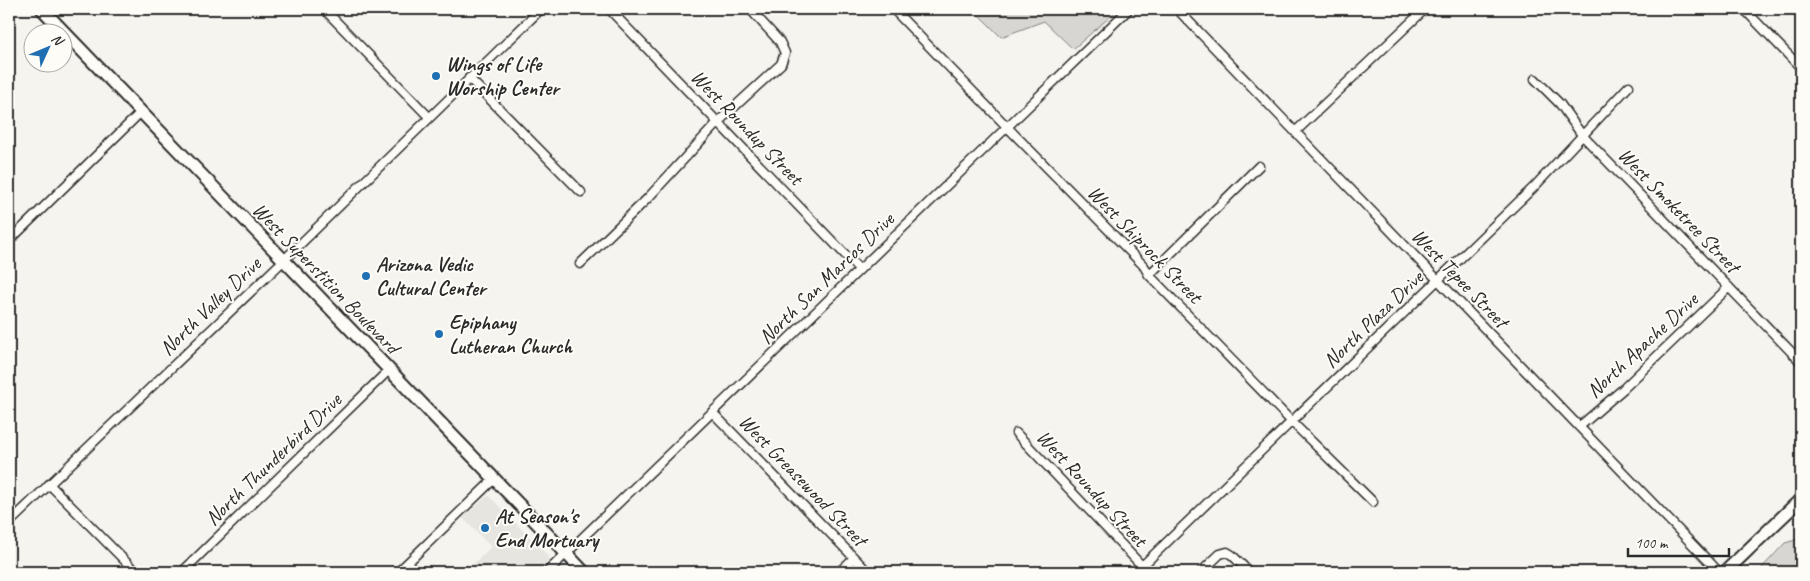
<svg xmlns="http://www.w3.org/2000/svg" width="1810" height="581" font-family="Caveat,sans-serif">
<style>
.built{fill:#e6e5e0}
.green{fill:#d7d6d2;stroke:#81807e}
.lines{fill:none;stroke-linecap:round;stroke-linejoin:round}
.street-casing{stroke:#2b2b2b;stroke-width:11}
.secondary-casing{stroke:#2b2b2b;stroke-width:15}
.street{stroke:#fdfcf7;stroke-width:8}
.secondary{stroke:#fdfcf7;stroke-width:11}
.poi-dot{fill:#1f6fb2;stroke:#fdfcf7;stroke-width:2}
.labels{text-anchor:middle;dominant-baseline:central;stroke-width:4;stroke-linejoin:round;paint-order:stroke}
.poi-label{font-size:21px;font-weight:bold;fill:#2b2b2b;stroke:#fdfcf7;text-anchor:start}
.street-label{font-size:21px;fill:#2b2b2b;stroke:#fdfcf7}
</style>
<rect width="100%" height="100%" fill="#f5f4ef"/>
<filter id="ink" filterUnits="userSpaceOnUse"><feTurbulence type="fractalNoise" baseFrequency=".02" numOctaves="2"/><feDisplacementMap in="SourceGraphic" scale="10" xChannelSelector="R" yChannelSelector="G"/><feConvolveMatrix kernelMatrix="1 2 1 2 8 2 1 2 1" color-interpolation-filters="sRGB"/></filter>
<g filter="url(#ink)">
<path class="built" d="M489 496 549 557V561L537 572H475L470 567 491 547 463 518 486 497Z"/>
<path class="green" d="M973 9H1119L1073 49 1044 21 1001 37Z
M1799 539 1801 540V572H1758L1785 543Z"/>
<g class="lines">
<g class="street-casing">
<path id="street" d="M324 9 429 117
M609 9 859 269
M893 9 1015 135 1144 266 1149 275 1292 422 1373 502
M1177 9 1719 572
M1744 9 1801 68
M469 78 581 192
M1535 79 1560 104 1582 135 1801 362
M1295 132 1425 9
M9 241 141 112
M580 264 648 198 718 122 781 64 785 53 780 42 750 9
M1149 275 1259 166
M712 412 868 572
M1579 427 1623 389 1729 287
M1016 433 1142 566
M49 484 136 572
M9 523 284 260 541 9
M182 572 389 370
M398 572 494 479
M547 572 1129 9
M839 572 854 558
M1136 572 1533 188 1629 86
M1201 572 1220 554 1227 552 1232 555 1249 572"/>
</g>
<g class="secondary-casing">
<path id="secondary" d="M42 9 584 572
M1725 572 1801 499"/>
</g>
<use href="#street" class="street"/>
<use href="#secondary" class="secondary"/>
</g>
</g>
<g class="poi-dot">
<circle cx="436" cy="76" r="5"/>
<circle cx="366" cy="276" r="5"/>
<circle cx="439" cy="334" r="5"/>
<circle cx="485" cy="528" r="5"/>
</g>
<g class="labels">
<g class="poi-label">
<text x="446" y="64">Wings of Life<tspan x="446" dy="24">Worship Center</tspan></text>
<text x="376" y="264">Arizona Vedic<tspan x="376" dy="24">Cultural Center</tspan></text>
<text x="449" y="322">Epiphany<tspan x="449" dy="24">Lutheran Church</tspan></text>
<text x="495" y="516">At Season's<tspan x="495" dy="24">End Mortuary</tspan></text>
</g>
<g class="street-label">
<text transform="translate(747 127) rotate(46)">West Roundup Street</text>
<text transform="translate(1679 210) rotate(46)">West Smoketree Street</text>
<text transform="translate(1145 244) rotate(46)">West Shiprock Street</text>
<text transform="translate(326 278) rotate(46)">West Superstition Boulevard</text>
<text transform="translate(826 278) rotate(-44)">North San Marcos Drive</text>
<text transform="translate(1460 278) rotate(46)">West Tepee Street</text>
<text transform="translate(210 306) rotate(-44)">North Valley Drive</text>
<text transform="translate(1373 319) rotate(-44)">North Plaza Drive</text>
<text transform="translate(1642 345) rotate(-43)">North Apache Drive</text>
<text transform="translate(273 459) rotate(-44)">North Thunderbird Drive</text>
<text transform="translate(803 480) rotate(46)">West Greasewood Street</text>
<text transform="translate(1092 488) rotate(47)">West Roundup Street</text>
</g>
</g>
<rect width="1810" height="581" fill="none" stroke="#fdfcf7" stroke-width="30"/>
<rect x="15" y="15" width="1780" height="551" fill="none" stroke="#2b2b2b" stroke-width="2" filter="url(#ink)"/>
<g transform="translate(48 48) rotate(46)"><circle r="24" fill="#fdfcf7" stroke="#a9a8a5"/>
<path d="M0-4L9 19L0 12L-9 19Z" fill="#1f6fb2"/>
<text y="-8" font-size="14" font-weight="bold" text-anchor="middle" fill="#2b2b2b">N</text>
</g>
<path d="M1628 548v8h101v-8" fill="none" stroke="#2b2b2b" stroke-width="2.5"/>
<text x="1635" y="548" font-size="15" fill="#2b2b2b" stroke="#fdfcf7" stroke-width="4" paint-order="stroke">100 m</text>
</svg>
